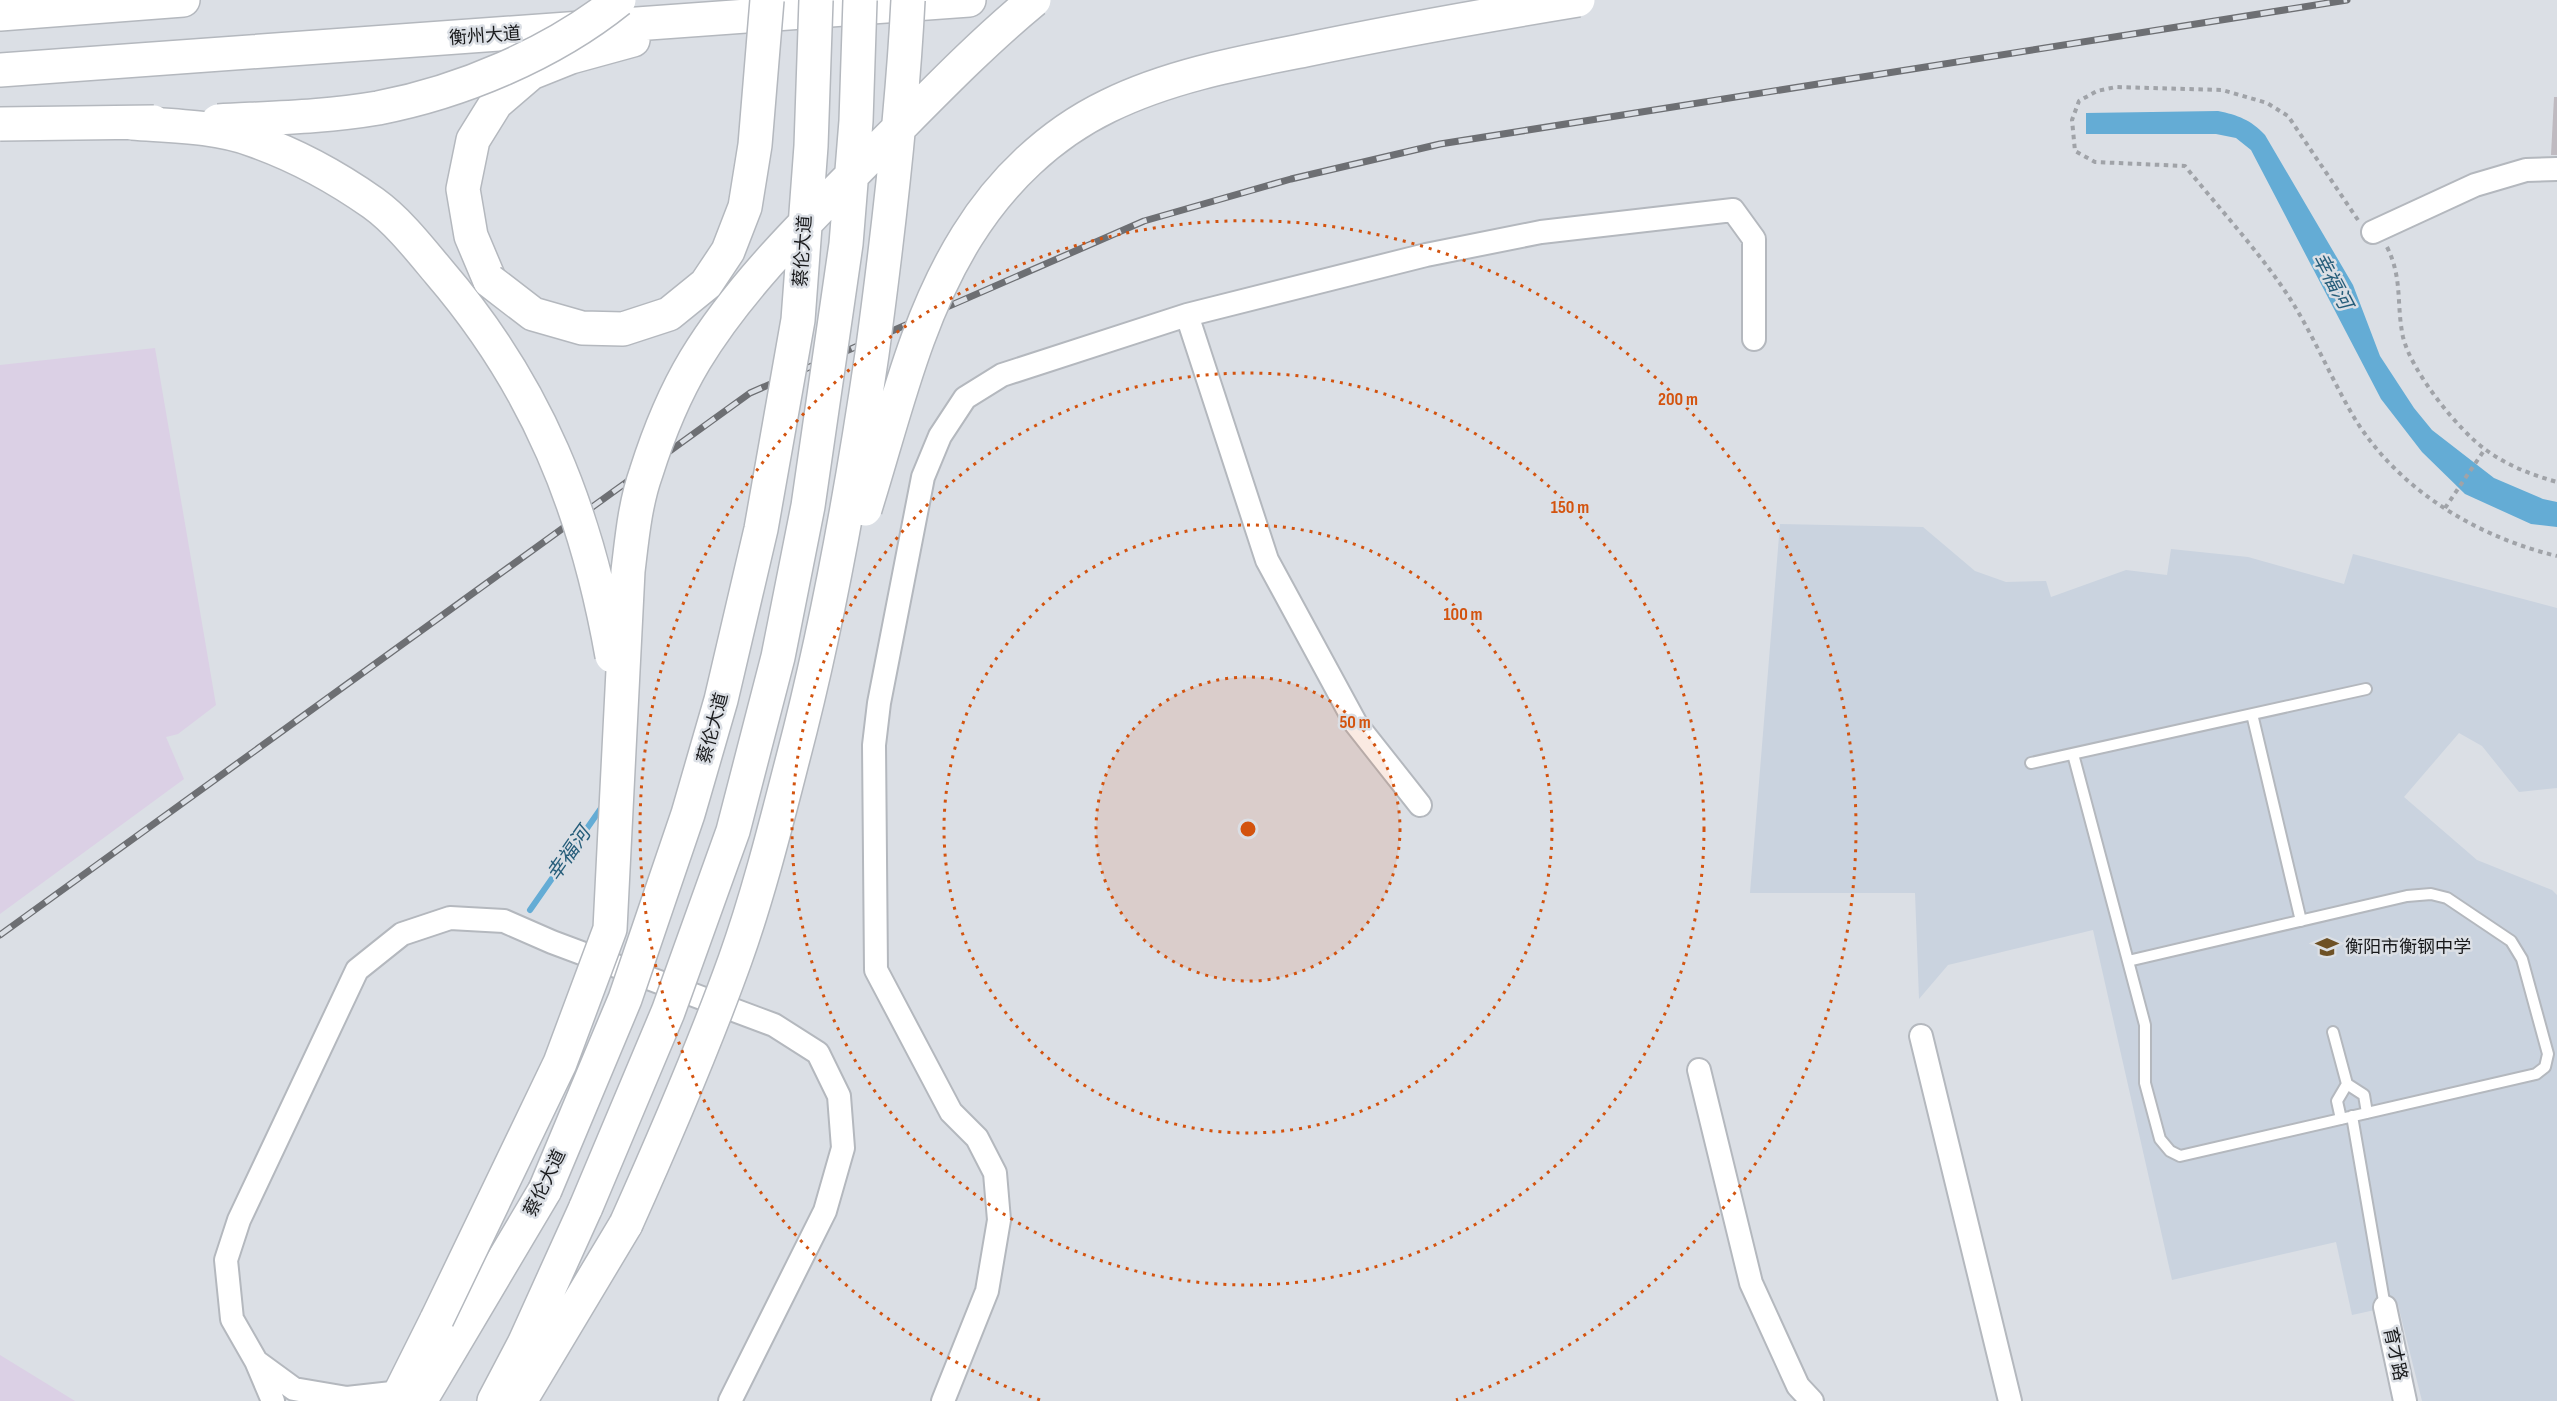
<svg xmlns="http://www.w3.org/2000/svg" width="2557" height="1401" font-family="'Sofia Sans Condensed','Noto Sans SC',sans-serif">
<style>
.commercial{fill:#dbd0e5}
.built{fill:#cad3df}
.water{fill:#64acd5}
.lines{fill:none;stroke-linecap:round;stroke-linejoin:round}
.stream{stroke:#64acd5;stroke-width:6}
.building{fill:#bfbac0;filter:url(#shadow)}
.lane-casing{stroke:#b4b8be;stroke-width:14}
.street-casing{stroke:#b4b8be;stroke-width:26}
.highway-casing{stroke:#b4b8be;stroke-width:36}
.path{stroke:#a0a3a8;stroke-width:4;stroke-dasharray:4.5 4.5;stroke-linecap:butt}
.lane{stroke:#fff;stroke-width:10}
.street{stroke:#fff;stroke-width:22}
.highway{stroke:#fff;stroke-width:33}
.rail-casing{stroke:#6d6f73;stroke-width:7}
.rail{stroke:#dbdfe5;stroke-width:4.5;stroke-dasharray:14;stroke-linecap:butt}
.highway-bridge-casing{stroke:#b4b8be;stroke-width:36;stroke-linecap:butt}
.highway-bridge{stroke:#fff;stroke-width:33}
.ring{fill:none;stroke:#d3530e;stroke-width:3;stroke-dasharray:3 6}
.labels{text-anchor:middle;dominant-baseline:central;stroke-width:5;stroke-linejoin:round;paint-order:stroke}
.street-label{font-size:18px;fill:#18191b;stroke:#dbdfe5}
.poi-label{font-size:18px;fill:#18191b;stroke:#dbdfe5;text-anchor:start}
.water-label{font-size:20px;font-style:italic;fill:#265d7a;stroke:#dbdfe5}
.centre{fill:#d3530e;stroke:#dbdfe5;stroke-width:3}
.ring-label{font-size:18px;text-anchor:middle;font-weight:bold;fill:#d3530e;stroke:#dbdfe5;stroke-width:5;stroke-linejoin:round;paint-order:stroke}
</style>
<defs>
<filter id="shadow"><feDropShadow dx="5.5" dy="-5.5" stdDeviation="0" flood-color="#0004"/></filter>
</defs>
<rect width="100%" height="100%" fill="#dbdfe5"/>
<path class="commercial" d="M155 348 216 705 178 734 166 737 184 779 0 914V365Z
M0 1355 75 1401H0Z"/>
<path class="built" d="M1780 524 1923 527 1975 571 2006 582 2046 581 2051 597 2126 570 2167 575 2171 549 2248 557 2344 584 2353 554 2557 608V788L2519 792 2482 746 2459 733 2404 797 2477 860 2552 890 2557 895V1401H2422L2398 1305 2352 1315 2336 1242 2172 1280 2093 930 1948 965 1919 999 1915 893H1750Z"/>
<path class="water" d="M2218 111C2238 115 2251 120 2265 135L2353 285 2380 356 2414 408 2432 430 2494 478 2543 499 2557 502V527L2531 524 2465 494 2422 452 2381 399 2251 150 2236 138 2216 134H2086V113Z"/>
<g class="lines">
<path class="stream" d="M530 910 604 804"/>
</g>
<path class="building" d="M2554 97H2557V155H2551Z"/>
<g class="lines">
<g class="lane-casing">
<path id="lane" d="M2252 714 2301 921
M2073 754 2145 1025V1083L2160 1139 2170 1151 2180 1156 2536 1074 2545 1067 2548 1054 2522 959 2511 941 2447 898 2431 894 2407 896 2128 961
M2031 763 2366 689
M2333 1032 2347 1084 2364 1095 2367 1113
M2352 1116 2385 1307
M2341 1119 2337 1101 2347 1084"/>
</g>
<g class="street-casing">
<path id="street" d="M2373 232 2475 185 2526 170 2557 169
M1187 315 1267 560 1356 724 1420 805
M1921 1036 2010 1401
M1699 1070 1751 1283 1798 1386 1812 1401
M2385 1307 2405 1401
M257 1362 294 1389 347 1398 401 1392
M273 1401 256 1361 232 1319 226 1260 239 1220 357 970 402 934 450 918 504 921 552 942 774 1025 818 1053 839 1096 843 1148 825 1211 730 1401
M943 1401 987 1291 999 1220 995 1173 977 1138 951 1112 876 970 874 745 879 703 923 477 940 436 965 398 1002 375 1187 315 1426 255 1541 232 1733 210 1754 239V339"/>
</g>
<g class="highway-casing">
<path id="highway" d="M0 14 183 0
M0 70 969 0
M490 281 471 236 463 189 473 140 496 103 531 73 571 57 633 40
M396 1401 437 1319
M420 1401 545 1190
M494 1401 524 1344 586 1207
M520 1401 626 1224"/>
</g>
<path class="path" d="M2358 220 2288 116 2267 103 2222 90 2116 87 2097 91 2079 101 2072 120 2075 151 2095 162 2185 166C2218 207 2255 247 2285 291 2312 331 2330 377 2355 419 2399 490 2477 537 2557 556
M2387 247C2403 279 2396 304 2403 337 2411 371 2458 430 2486 450 2508 466 2532 475 2557 482
M2445 508 2485 449"/>
<use href="#lane" class="lane"/>
<use href="#street" class="street"/>
<use href="#highway" class="highway"/>
<g class="rail-casing">
<path id="rail" d="M0 935 750 393 1144 221 1291 179 1440 144 2347 0"/>
</g>
<use href="#rail" class="rail"/>
<g class="highway-bridge-casing">
<path id="highway-bridge" d="M218 121C271 118 325 117 378 108 461 92 552 54 619 0
M132 123C171 126 215 126 253 140 296 155 336 177 373 203 398 221 419 248 439 272 537 386 586 509 612 656
M0 124 154 122
M490 281 533 314 582 328 623 329 669 314 706 284 728 251 745 207 755 145 767 0
M865 509C894 417 915 319 967 236 1001 181 1050 134 1108 106 1169 76 1239 63 1305 50 1396 31 1487 15 1578 0
M545 1190 625 999 688 814 721 700 761 529 798 320 811 146 816 0
M586 1207 668 1012 733 831 778 657 808 506 846 244 856 121 860 0
M626 1224C665 1137 703 1049 735 960 758 896 776 824 793 758 828 625 852 490 872 354 888 236 902 119 908 0
M437 1319 560 1063 610 929 628 571C632 538 635 504 646 473 658 435 674 395 695 360 741 284 811 217 873 154 926 101 977 47 1034 0"/>
</g>
<use href="#highway-bridge" class="highway-bridge"/>
</g>
<circle cx="1248" cy="829" r="152" fill="#d3530e" fill-opacity=".12"/>
<g class="ring">
<circle cx="1248" cy="829" r="152"/>
<circle cx="1248" cy="829" r="304"/>
<circle cx="1248" cy="829" r="456"/>
<path d="M1040 1400A608 608 0 1 1 1456 1400"/>
</g>
<defs>
<g id="school-bare" transform="scale(1.8)"><path d="M0-5L7-2L0 1L-7-2ZM-4 1L0 2.5L4 1V4Q0 6-4 4Z" fill="#6e5125" stroke="#dbdfe5" stroke-width="2.5" paint-order="stroke"/></g>
</defs>
<g fill-rule="evenodd">
<use href="#school-bare" x="2327" y="947"/>
</g>
<g class="labels">
<g class="street-label">
<text transform="translate(485 36) rotate(-4)">衡州大道</text>
<text transform="translate(803 251) rotate(-86)">蔡伦大道</text>
<text transform="translate(713 728) rotate(-75)">蔡伦大道</text>
<text transform="translate(545 1183) rotate(-64)">蔡伦大道</text>
<text transform="translate(2395 1354) rotate(78)">育才路</text>
</g>
<g class="poi-label">
<text x="2345" y="947">衡阳市衡钢中学</text>
</g>
<g class="water-label">
<text transform="translate(2332 281) rotate(62)">幸福河</text>
<text transform="translate(569 854) rotate(-55)">幸福河</text>
</g>
</g>
<circle cx="1248" cy="829" r="9" class="centre"/>
<g class="ring-label">
<text x="1678" y="405">200 m</text>
<text x="1570" y="513">150 m</text>
<text x="1463" y="620">100 m</text>
<text x="1355" y="728">50 m</text>
</g>
</svg>
